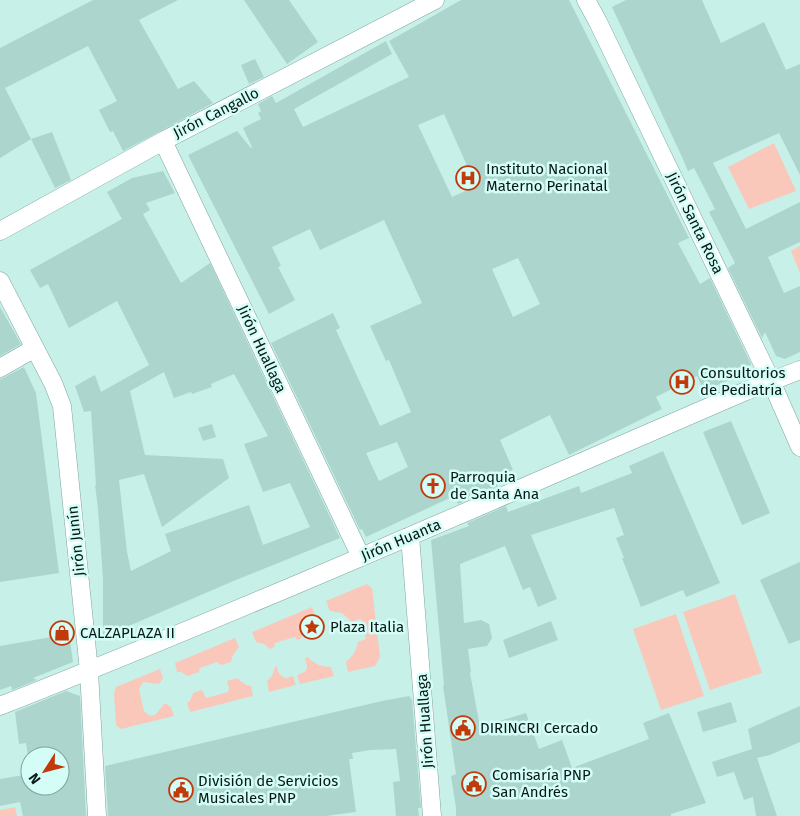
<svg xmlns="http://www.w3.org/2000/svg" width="800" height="816" font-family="'Fira Sans',sans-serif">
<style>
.green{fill:#fac8ba}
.building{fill:#acd5ce;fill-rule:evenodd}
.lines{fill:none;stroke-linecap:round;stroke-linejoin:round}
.minor-casing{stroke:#7ea59f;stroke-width:19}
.minor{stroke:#fff;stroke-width:18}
.labels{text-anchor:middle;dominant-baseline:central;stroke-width:5;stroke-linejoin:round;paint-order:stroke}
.street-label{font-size:15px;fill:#081816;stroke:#d4fdf7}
.poi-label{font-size:15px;fill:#081816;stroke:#d4fdf7;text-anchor:start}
</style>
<rect width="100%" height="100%" fill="#c7f0e9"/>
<path class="green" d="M774 143 796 191 749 209 728 167Z
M800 246V273L791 251Z
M367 584 372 588 380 657 375 666 348 672 346 662C352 657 357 650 358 642L366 639 361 619 352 622 342 613 330 611 326 601Z
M735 594 762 673 710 690 683 612Z
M312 607 315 615C306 622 303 628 301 639L297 640 295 637 275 643 274 647 270 649 264 644 256 642 252 632Z
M676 614 704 696 661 710 633 629Z
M235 638 239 647 233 655 231 662 221 665 217 662 200 668 199 672 188 676 181 672H177L175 663Z
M308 657C314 664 322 667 331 667L334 676 300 684 297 675C309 671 308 669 305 658Z
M277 666 278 672 283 677 286 678 293 676 296 685 269 692 267 681 272 676 275 667Z
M160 669 163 678 159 684 143 682 139 689 144 711 150 716 155 715 165 703 171 707 174 716 121 729 116 725 114 694 116 687Z
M237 678 246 685 251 686 253 696 190 712 187 703 190 701 193 693 202 690 206 698 228 692 229 688 227 681Z
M15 807 17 816H0V810Z"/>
<path class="building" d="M93 0H178L139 20 178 89 194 81 213 103 123 151 113 131 110 132 99 110 117 101 88 46 5 88 31 139 0 158V48Z
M244 0H289L318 42 287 64Z
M461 0H569L689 238 678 243 700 284 710 278 751 364 749 369 738 376 704 391 697 376 656 397 662 409 569 455 550 415 500 440 513 470 494 478 498 487 458 504 454 496 366 537 362 529 360 530 271 343 333 313 340 328 336 330 380 426 411 412 389 360 386 361 370 326 422 303 384 220 320 250 310 229 272 247 281 266 278 267 295 300 269 314 188 155 237 131 251 148 252 147 243 128 261 119 258 113 261 111 258 104 272 96 276 103 386 41 392 54 294 109 303 127 409 77 389 41ZM444 114 476 186 452 197 418 125ZM518 258 540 304 513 317 492 269ZM397 442 408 467 379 481 366 453Z
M626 0H702L721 43 764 22 786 70 800 64V175L779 133 713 163 746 229 800 202V242L768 257 784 293 800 286V352L785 359 776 356 765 332 762 338 728 268 735 263 709 212 715 209 694 168 688 171 682 157 612 7Z
M255 59 264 77 249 84 241 65Z
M52 132 71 180 55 188 31 139Z
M163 171 175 193 146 203 150 210 143 214 181 283 210 263 340 538 236 580 103 637V579L98 509 95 485H96L91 411 84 412 75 386 95 375 101 392 149 365 117 301 69 328 48 284 40 288 30 270 122 219 107 192 132 178ZM164 372 174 398 191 392 192 394 212 387 211 384 234 374 268 436 244 444 263 492 290 483 310 527 263 545 249 505 165 534 171 551 131 571 127 552 119 480 144 474 162 527 229 478 223 459 145 455 130 391Z
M0 307 21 344 0 356Z
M24 367 36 393 59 573 0 582V379L5 377Z
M731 421 770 513 742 525 703 432Z
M212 424 216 437 203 441 198 428Z
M663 451 720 583 686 597 683 590 641 607 622 558H624L616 538 624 535 614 508 531 535 557 599 538 607 530 587 523 590 505 546 460 564 464 623 481 620 489 624 492 638 487 646 468 649 471 672 470 673 480 727 526 713 539 749 562 740 572 768 649 739 643 723 669 713 706 803 671 814V816H456V808L451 776 456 774 443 686 444 685 431 540 469 526 467 523 506 506 508 512 579 486 581 493 632 473 629 466Z
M800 562V640L789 644 760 580Z
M551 621 558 640 509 658 503 640Z
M69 634 73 662 33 678 37 680 12 690 11 686 0 690V646Z
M66 691 80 696 86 816H23L20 802 0 806V779L30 774V786H60V756H28L26 743 19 744 15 712Z
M409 696 412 700 421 808H418L419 816H396L393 782 400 781 396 749 370 750 352 753 353 759H349L356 812 326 816H108L105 766 382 701Z
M731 702 737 722 703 732 697 712Z
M800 706V742L770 755 757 758 777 816H756L753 797 744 800 734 772 717 777 712 762 752 749 748 729Z"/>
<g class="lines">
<g class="minor-casing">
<path id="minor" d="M586 0 598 22 771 381 800 447
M163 141 361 557
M0 231 163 141 435 0
M0 281 53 383 62 406 89 671 97 816
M0 368 35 348
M410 536 432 816
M0 706C251 607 498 498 746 391L800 370"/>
</g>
<use href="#minor" class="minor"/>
</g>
<defs>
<g id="hospital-ring" transform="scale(1.25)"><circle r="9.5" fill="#d4fdf7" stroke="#c23a0a" stroke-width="1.5"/><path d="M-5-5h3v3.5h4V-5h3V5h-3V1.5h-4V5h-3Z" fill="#c23a0a"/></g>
<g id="church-ring" transform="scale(1.25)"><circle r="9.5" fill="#d4fdf7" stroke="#c23a0a" stroke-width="1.5"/><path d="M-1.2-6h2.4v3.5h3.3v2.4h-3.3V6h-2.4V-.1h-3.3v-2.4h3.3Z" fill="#c23a0a"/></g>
<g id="sight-ring" transform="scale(1.25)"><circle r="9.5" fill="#d4fdf7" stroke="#c23a0a" stroke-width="1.5"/><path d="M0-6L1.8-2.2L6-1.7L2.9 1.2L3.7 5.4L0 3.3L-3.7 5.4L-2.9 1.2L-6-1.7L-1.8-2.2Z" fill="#c23a0a"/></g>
<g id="shop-ring" transform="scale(1.25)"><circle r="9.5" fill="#d4fdf7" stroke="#c23a0a" stroke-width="1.5"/><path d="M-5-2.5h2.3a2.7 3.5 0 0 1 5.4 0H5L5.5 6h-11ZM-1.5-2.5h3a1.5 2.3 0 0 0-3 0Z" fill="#c23a0a"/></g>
<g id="civic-ring" transform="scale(1.25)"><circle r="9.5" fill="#d4fdf7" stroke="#c23a0a" stroke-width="1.5"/><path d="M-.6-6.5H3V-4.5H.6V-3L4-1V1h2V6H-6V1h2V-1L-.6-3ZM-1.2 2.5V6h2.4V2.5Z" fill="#c23a0a"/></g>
</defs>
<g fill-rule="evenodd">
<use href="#hospital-ring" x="468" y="178"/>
<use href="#hospital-ring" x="682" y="382"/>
<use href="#church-ring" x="433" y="486"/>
<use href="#sight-ring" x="312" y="627"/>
<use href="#shop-ring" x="62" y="633"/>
<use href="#civic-ring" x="463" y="728"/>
<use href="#civic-ring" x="474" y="784"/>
<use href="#civic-ring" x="181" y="790"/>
</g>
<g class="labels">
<g class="street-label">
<text transform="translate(216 113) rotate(-27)">Jirón Cangallo</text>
<text transform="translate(695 223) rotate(64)">Jirón Santa Rosa</text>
<text transform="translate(262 349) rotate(65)">Jirón Huallaga</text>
<text transform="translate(401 540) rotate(-23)">Jirón Huanta</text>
<text transform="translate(76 541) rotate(-96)">Jirón Junín</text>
<text transform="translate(425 721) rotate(-94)">Jirón Huallaga</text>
</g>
<g class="poi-label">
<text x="486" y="169">Instituto Nacional<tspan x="486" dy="17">Materno Perinatal</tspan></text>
<text x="700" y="373">Consultorios<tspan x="700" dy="17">de Pediatría</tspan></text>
<text x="450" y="477">Parroquia<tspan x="450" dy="17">de Santa Ana</tspan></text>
<text x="330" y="627">Plaza Italia</text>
<text x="80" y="633">CALZAPLAZA II</text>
<text x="480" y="728">DIRINCRI Cercado</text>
<text x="492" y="775">Comisaría PNP<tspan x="492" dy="17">San Andrés</tspan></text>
<text x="198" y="781">División de Servicios<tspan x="198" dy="17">Musicales PNP</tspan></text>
</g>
</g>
<g transform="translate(45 771) rotate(234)"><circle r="24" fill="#d4fdf7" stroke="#82a19d"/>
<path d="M0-4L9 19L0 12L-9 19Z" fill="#c23a0a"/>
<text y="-8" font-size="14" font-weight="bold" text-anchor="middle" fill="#081816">N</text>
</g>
</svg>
